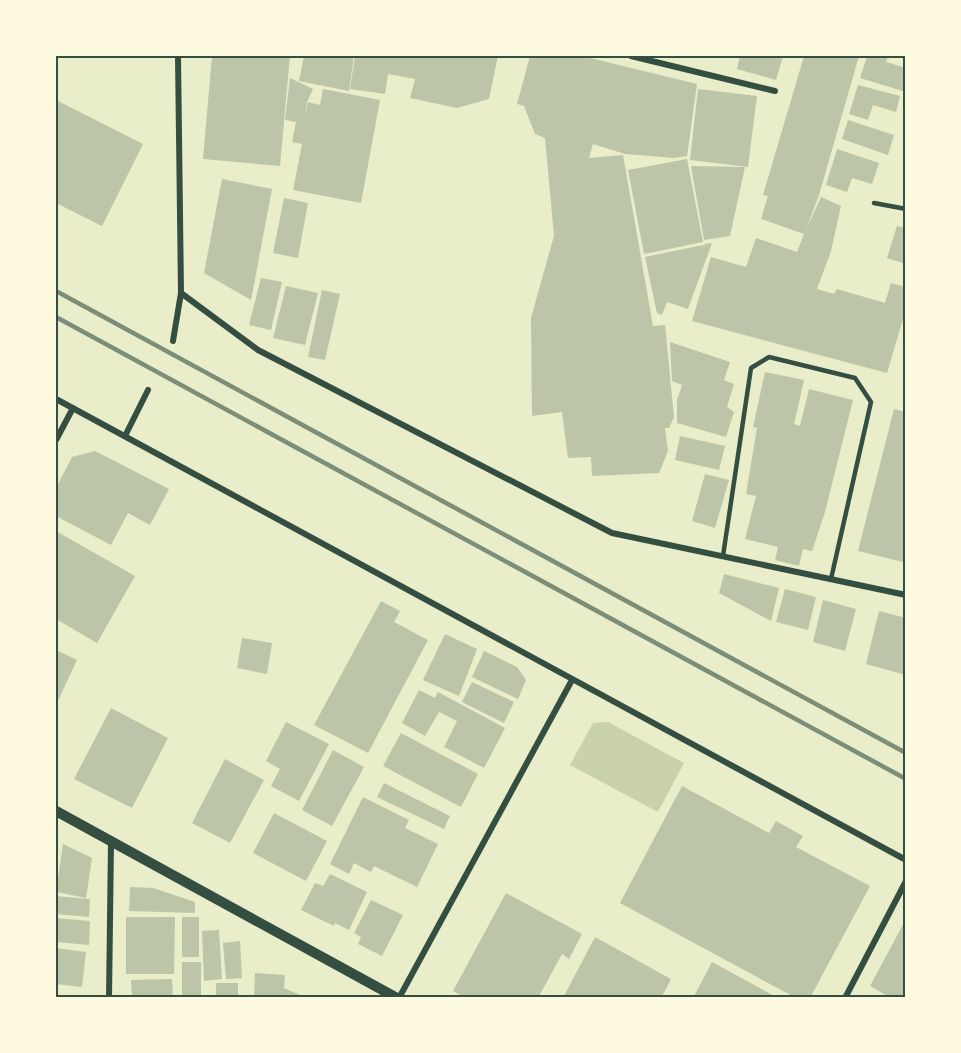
<svg xmlns="http://www.w3.org/2000/svg" width="961" height="1053" font-family="'Open Sans',sans-serif">
<style>
.green{fill:#cad2ad}
.building{fill:#bcc5a7}
.lines{fill:none;stroke-linecap:round;stroke-linejoin:round}
.service{stroke:#344e41;stroke-width:4.5}
.minor{stroke:#344e41;stroke-width:6}
.tertiary{stroke:#344e41;stroke-width:10}
.rail{stroke:#7c8e77;stroke-width:4.5}
.neatline{fill:none;stroke:#344e41;stroke-width:2}
</style>
<rect width="100%" height="100%" fill="#e9edc9"/>
<path class="green" d="M608 722 684 763 658 812 570 765 593 723Z"/>
<path class="building" d="M212 56H290L280 166 203 159Z
M304 56H354L349 91 299 81Z
M355 56H498L489 99 457 108 410 98 415 79 388 74 385 94 350 89Z
M530 56H582L697 84 687 156 674 158 625 154 593 144 589 158 623 155 653 326 665 325 674 417 669 428H665L668 451 659 473 592 476 591 457 568 458 562 412 532 416 531 318 554 236 545 138 535 134 524 106 517 104Z
M740 56H783L776 80 737 69Z
M804 56H859L819 195 806 230 821 197 841 206 831 251 817 289 834 294 837 289 885 303 891 283 906 287V309L887 373 692 321 711 257 746 267 756 238 797 252 804 234 761 219 768 196 763 195Z
M867 56H888L886 62 906 68V92L860 78Z
M290 78 313 89 307 102 305 117 308 102 320 105 323 89 380 100 361 203 293 190 302 144 292 142 296 122 285 120Z
M858 85 900 96 896 112 873 105 868 120 849 114Z
M698 89 757 96 748 167 690 160Z
M56 100 143 144 102 226 56 203Z
M848 120 894 135 888 155 842 139Z
M837 149 879 163 872 184 852 178 847 192 826 185Z
M687 159 703 242 644 254 628 170Z
M691 166 745 167 730 236 704 240Z
M222 179 272 189 251 300 204 273Z
M284 198 308 203 298 258 273 253Z
M897 226 906 228V264L887 258Z
M712 243 688 309 667 302 662 315 657 313 645 257 703 245 705 247 704 244Z
M261 278 282 282 271 330 249 325Z
M286 286 318 293 305 345 273 338Z
M322 290 340 294 325 360 308 357Z
M670 342 730 362 724 380 734 384 727 407 734 412 726 437 677 423V400L682 385 672 381Z
M765 372 804 380 794 424 800 426 809 389 853 400 825 512 812 551 803 549 799 566 775 560 778 547 745 539 756 496 746 494 757 428 753 427Z
M894 409 906 412V551L903 562 858 551Z
M680 436 725 446 719 470 675 460Z
M95 451 169 489 150 525 128 513 111 545 56 516V488L72 457Z
M705 474 729 480 715 528 692 521Z
M56 531 135 576 97 643 56 619Z
M724 574 779 588 771 621 719 593Z
M785 589 816 597 808 630 776 622Z
M823 600 856 609 845 651 813 642Z
M381 601 400 611 394 622 428 640 368 753 314 725Z
M879 611 906 618V675L866 664Z
M445 634 477 649 459 696 423 680Z
M242 638 272 643 267 674 237 668Z
M56 650 77 660 56 705Z
M484 651 517 667 526 680 518 699 472 677Z
M472 682 514 702 504 723 462 702Z
M419 690 435 698 438 692 505 728 484 768 444 747 457 721 439 712 425 736 402 723Z
M111 708 168 738 132 808 74 779Z
M286 722 329 744 299 801 271 786 280 769 266 761Z
M401 733 478 774 461 807 383 766Z
M333 750 364 767 332 826 302 810Z
M225 759 264 780 230 843 192 823Z
M384 783 450 816 444 829 377 797Z
M682 786 769 833 776 821 803 836 796 847 870 886 810 998H796L620 903Z
M363 797 409 820 405 828 438 844 417 887 374 866 371 872 354 863 349 874 330 864Z
M274 813 327 841 306 881 253 853Z
M63 844 92 858 86 898 56 892Z
M330 874 367 892 349 930 335 923 334 926 301 910 315 883 323 886Z
M130 887 153 888 195 902V913L129 911Z
M506 893 582 934 569 959 562 954 538 998H465L453 991Z
M56 896 90 899 89 917 56 914Z
M371 900 403 915 382 956 358 944 361 937 354 933Z
M126 917H175L174 974H126Z
M182 917H199V957H182Z
M56 918 90 921 89 945 56 942Z
M906 919V998H891L870 986Z
M219 930 222 979 204 981 202 931Z
M595 937 671 979 661 998H563Z
M240 941 242 978 226 979 223 943Z
M56 948 86 952 82 987 56 984Z
M182 962H201V997H182Z
M712 962 778 998H693Z
M255 973 285 975 284 988 307 998H254Z
M172 979 173 998H132L131 980Z
M216 983H238V998H216Z"/>
<g class="lines">
<path class="service" d="M874 203 906 209
M723 556 751 368 769 357 855 378 871 402 831 579"/>
<path class="minor" d="M178 56 181 293 258 350 612 533 906 595
M631 56 775 91
M173 341 181 293
M56 399 906 860
M125 436 148 390
M56 440 73 408
M109 998 111 842
M399 998 572 680
M845 998 906 881"/>
<path class="tertiary" d="M56 811 397 998"/>
<path class="rail" d="M56 291 906 753
M56 317 906 779"/>
</g>
<rect width="961" height="1053" fill="none" stroke="#fefae0" stroke-width="114"/>
<rect x="57" y="57" width="847" height="939" class="neatline"/>
</svg>
